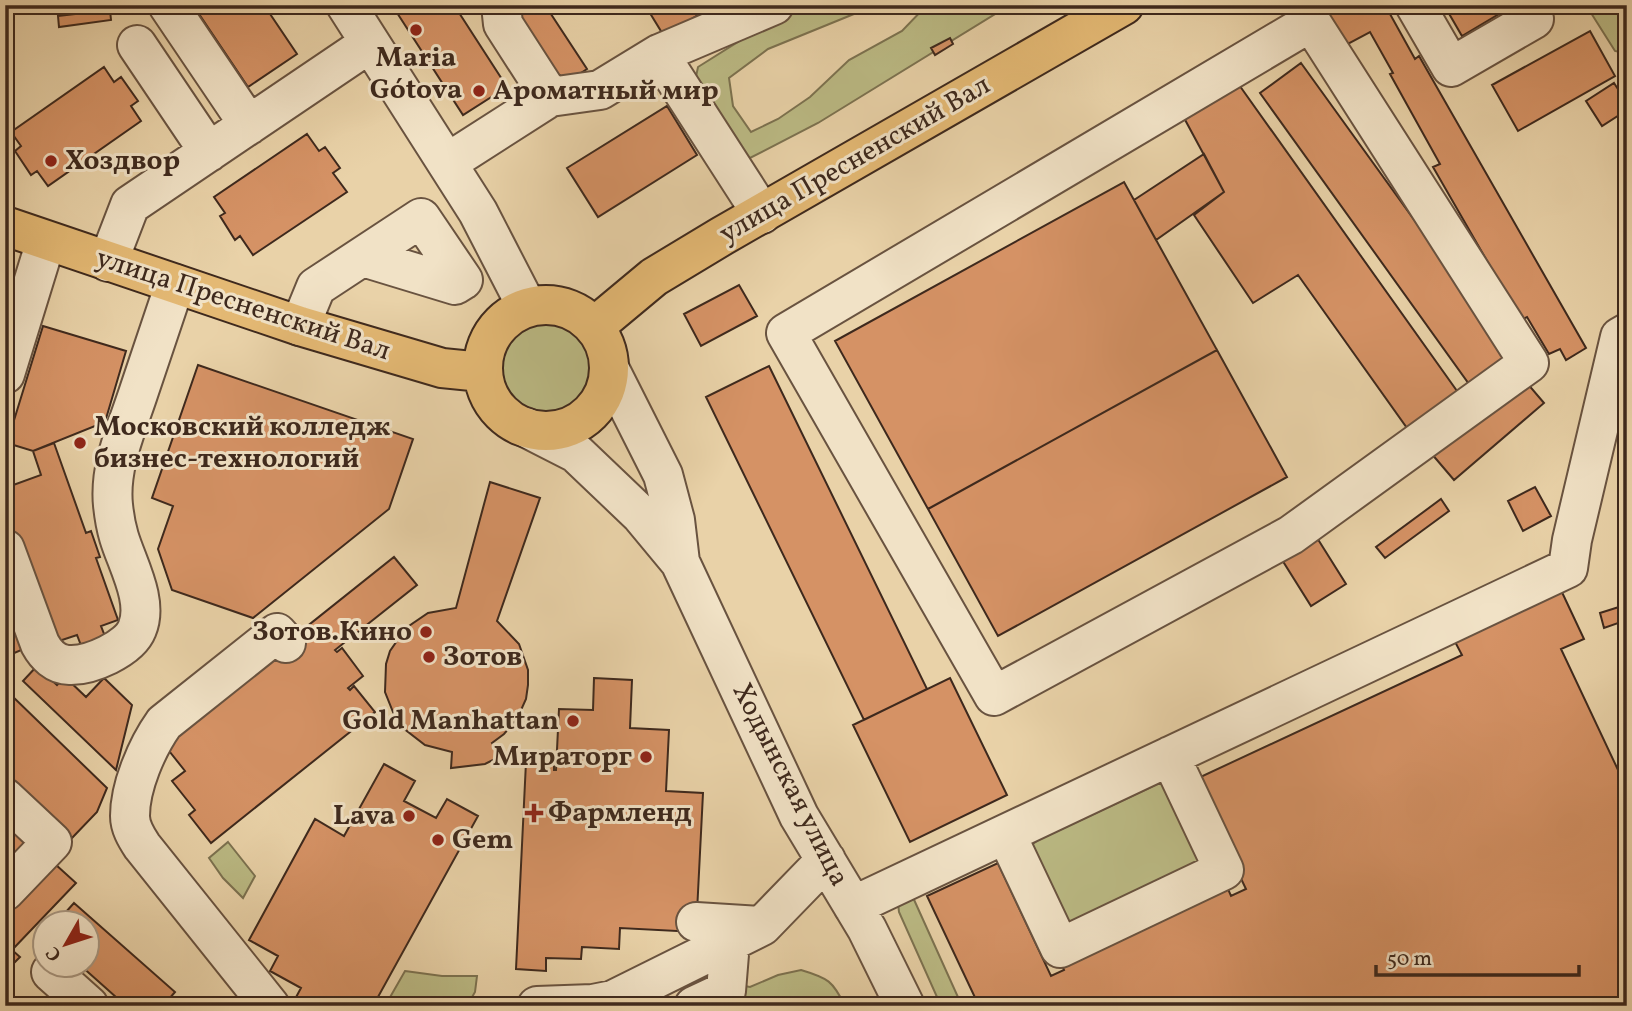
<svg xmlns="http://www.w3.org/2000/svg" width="1632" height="1011" font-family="Vollkorn,serif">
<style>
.green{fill:#bbba84;stroke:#7c7250;stroke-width:2}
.building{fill:#d59265;stroke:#3e291d;stroke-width:2}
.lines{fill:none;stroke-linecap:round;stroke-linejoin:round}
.minor-casing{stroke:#695340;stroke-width:42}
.major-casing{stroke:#3e291d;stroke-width:42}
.minor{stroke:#f1e2c6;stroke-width:38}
.major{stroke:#e4b974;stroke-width:38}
.poi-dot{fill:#8f2418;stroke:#f1e2c6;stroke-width:2.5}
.labels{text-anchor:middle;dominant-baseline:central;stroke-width:6;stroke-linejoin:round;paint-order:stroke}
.poi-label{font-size:28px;font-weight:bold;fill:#3e291d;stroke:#f1e2c6;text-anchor:start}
.street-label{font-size:28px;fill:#3e291d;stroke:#f1e2c6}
</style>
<rect width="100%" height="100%" fill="#e9d2a8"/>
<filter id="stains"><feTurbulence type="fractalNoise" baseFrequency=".00286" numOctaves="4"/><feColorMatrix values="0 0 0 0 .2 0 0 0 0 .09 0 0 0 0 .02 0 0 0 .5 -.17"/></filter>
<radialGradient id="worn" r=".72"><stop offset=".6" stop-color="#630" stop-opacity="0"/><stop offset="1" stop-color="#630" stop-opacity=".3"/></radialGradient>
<path class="green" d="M803 5H876L768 49 729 78 733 106 751 132 778 119 810 97 849 60 902 31 927 5H1014L997 13 818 123 750 158 732 156 693 91 698 67 787 11Z
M1586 5H1627V54L1615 51Z
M492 366a54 54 0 1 1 108 0a54 54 0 1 1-108 0Z
M1164 781 1209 857 1073 932 1029 847 1038 840Z
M228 842 255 876 243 898 223 878 209 858Z
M911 893 962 1006H941L899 912 898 903Z
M801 970C828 978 833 981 845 1006H705L712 980 750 987 778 975Z
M405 971 442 976H477L475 992 467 1006H385Z"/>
<path class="building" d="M193 5H264L297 54 248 87Z
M392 5H454L507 87 463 115Z
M523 5H545L587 69 556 89 514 11Z
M645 5H714L664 36Z
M1324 5H1385L1415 59 1419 56 1586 348 1566 360 1560 349 1549 354 1527 317 1521 320 1433 167 1440 164 1390 74 1393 73 1370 32 1346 45Z
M1444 5H1508L1509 8 1462 36Z
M110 10 111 20 59 27 58 16Z
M1590 31 1615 76 1518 131 1492 85Z
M950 38 953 44 935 55 931 48Z
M1301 63 1511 354 1469 384 1260 93Z
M104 67 114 82 121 77 138 101 131 106 141 121 48 186 37 171 31 175 15 151 21 146 11 132Z
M1237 82 1462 398 1412 435 1298 275 1253 303 1194 215 1224 192 1183 116Z
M1614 83 1627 103V110L1602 126 1586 101Z
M667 106 697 155 598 217 567 168Z
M307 134 319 151 325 147 340 168 333 173 347 192 253 255 240 236 235 240 220 216 225 213 214 197Z
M1204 154 1224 192 1156 240 1134 200Z
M1124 182 1217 350 928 509 835 341Z
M739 285 757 316 701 346 684 314Z
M43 326 126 351 105 422 33 451 7 443Z
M1217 350 1287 477 998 636 928 509Z
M198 365 413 439 389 509 253 618 172 590 158 549 173 506 152 498Z
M769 366 927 689 864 720 706 397Z
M1521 376 1544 403 1454 480 1431 453Z
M54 443 86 533 91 531 100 557 96 558 118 620 101 626 106 639 82 648 77 635 50 644 5 520V488L41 475 33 451Z
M490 482 540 498 497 621 519 644 528 670V685L526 699 517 719 504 734 492 743 501 756 485 764 451 768 452 752 425 745 403 728 395 717 385 692 386 664 390 651 406 628 428 613 456 608Z
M1535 487 1551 516 1523 531 1508 501Z
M1441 499 1449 511 1385 558 1376 547Z
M1314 533 1346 584 1311 606 1279 555Z
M394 557 417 585 335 650 337 652 342 648 363 676 348 688 350 690 354 686 375 712 211 843 189 815 195 810 172 781 185 771 162 742Z
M5 579 33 645 5 657Z
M1560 588 1584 639 1561 649 1627 789V1006H979L927 896 998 863 1051 976 1064 970 1060 960 1225 882 1231 896 1246 889 1194 780 1462 655 1453 638Z
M1622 606 1627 620 1604 628 1600 613Z
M37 666 57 685 65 677 86 697 104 678 132 705 116 770 23 681Z
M594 678 632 680 630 728 669 730 666 791 703 793 696 932 620 928 619 949 582 947 581 959 546 958V971L516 969 526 762 554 764V770H556L559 709 593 710Z
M950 678 1007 795 910 842 853 725Z
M9 693 107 788 97 812 71 839 5 776V697Z
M384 764 415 781 404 801 436 818 447 799 478 816 373 1006H302L294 1001 301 988 270 971 278 956 249 940 315 819 344 836Z
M5 815 33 842 5 871Z
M55 864 76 883 12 950 20 957 5 972V916Z
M74 903 175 992 163 1006H126L80 965H88V923H56Z"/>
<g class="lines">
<g class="minor-casing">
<path id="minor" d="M168 5 249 125
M346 5 478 212 527 307
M1415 5 1451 67 1534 19 1526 5
M1311 22 1529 363 1291 535 994 696 786 333Z
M137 45 209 152
M659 54 762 214
M550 97 600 90 659 54 774 5
M447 163 550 97 503 24 501 5
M108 262 130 205 370 43
M300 326 316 287 421 218 463 280 455 285 363 257
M609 368 663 475 675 520 680 562
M5 374 46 241
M525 427 576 453 641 515 680 562 799 816 867 929 905 1006
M5 549 40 644C46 655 56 665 69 665 90 666 129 649 137 629 149 601 127 564 119 537 116 527 114 515 113 505 109 466 127 428 139 391 151 356 163 320 175 284
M5 798 52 842 5 891
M1006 834 1060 948 1224 870 1170 756
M853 906 1568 568 1572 540 1620 337 1627 333
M696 922 760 926
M51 972 89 1006
M270 1006 142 846C136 837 130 827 130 816 130 786 147 747 164 723L277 633 286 643
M537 1006 593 1004 613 1000 762 926 826 860
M694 1006 726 991 730 942"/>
</g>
<g class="major-casing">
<path id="major" d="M5 226 300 326 442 368 482 372
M483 368a63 63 0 1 1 126 0a63 63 0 1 1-126 0Z
M594 327 654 277 722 236 1124 5"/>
</g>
<use href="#minor" class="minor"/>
<use href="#major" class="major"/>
</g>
<g class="poi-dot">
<circle cx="416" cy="30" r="7"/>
<circle cx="479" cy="91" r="7"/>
<circle cx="51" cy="161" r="7"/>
<circle cx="80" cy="443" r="7"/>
<circle cx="426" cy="632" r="7"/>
<circle cx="429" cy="657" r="7"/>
<circle cx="573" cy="721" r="7"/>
<circle cx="646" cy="757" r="7"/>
<path d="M530.5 802.5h7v7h7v7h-7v7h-7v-7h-7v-7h7z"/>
<circle cx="409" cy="816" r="7"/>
<circle cx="438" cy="840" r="7"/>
</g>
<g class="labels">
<g class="poi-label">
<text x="416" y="58" text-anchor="middle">Maria<tspan x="416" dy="32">Gótova</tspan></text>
<text x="493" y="91">Ароматный мир</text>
<text x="65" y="161">Хоздвор</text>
<text x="94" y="427">Московский колледж<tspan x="94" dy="32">бизнес-технологий</tspan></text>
<text x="412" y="632" text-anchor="end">Зотов.Кино</text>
<text x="443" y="657">Зотов</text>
<text x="559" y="721" text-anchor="end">Gold Manhattan</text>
<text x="632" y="757" text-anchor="end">Мираторг</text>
<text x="548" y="813">Фармленд</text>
<text x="395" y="816" text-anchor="end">Lava</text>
<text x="452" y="840">Gem</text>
</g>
<g class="street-label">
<text transform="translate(855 160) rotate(-30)">улица Пресненский Вал</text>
<text transform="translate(243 305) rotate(18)">улица Пресненский Вал</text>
<text transform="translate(790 785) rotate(63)">Ходынская улица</text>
</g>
</g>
<rect width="1632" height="1011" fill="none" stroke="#e9d2a8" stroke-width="28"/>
<rect x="7" y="7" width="1618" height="997" fill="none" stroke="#3e291d" stroke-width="3.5"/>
<rect x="14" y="14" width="1604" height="983" fill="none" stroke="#3e291d" stroke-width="2"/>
<g transform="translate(66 944) rotate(231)"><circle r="33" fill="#f1e2c6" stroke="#a99882" stroke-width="2"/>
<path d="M0-5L12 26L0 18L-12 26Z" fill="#8f2418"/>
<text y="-10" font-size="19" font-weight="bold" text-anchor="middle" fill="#3e291d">С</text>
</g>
<path d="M1376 965v10h203v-10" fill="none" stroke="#3e291d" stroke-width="3.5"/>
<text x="1387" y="965" font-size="21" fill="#3e291d" stroke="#f1e2c6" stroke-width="5" paint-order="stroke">50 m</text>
<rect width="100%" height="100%" filter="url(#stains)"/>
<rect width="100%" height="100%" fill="url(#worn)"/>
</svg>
